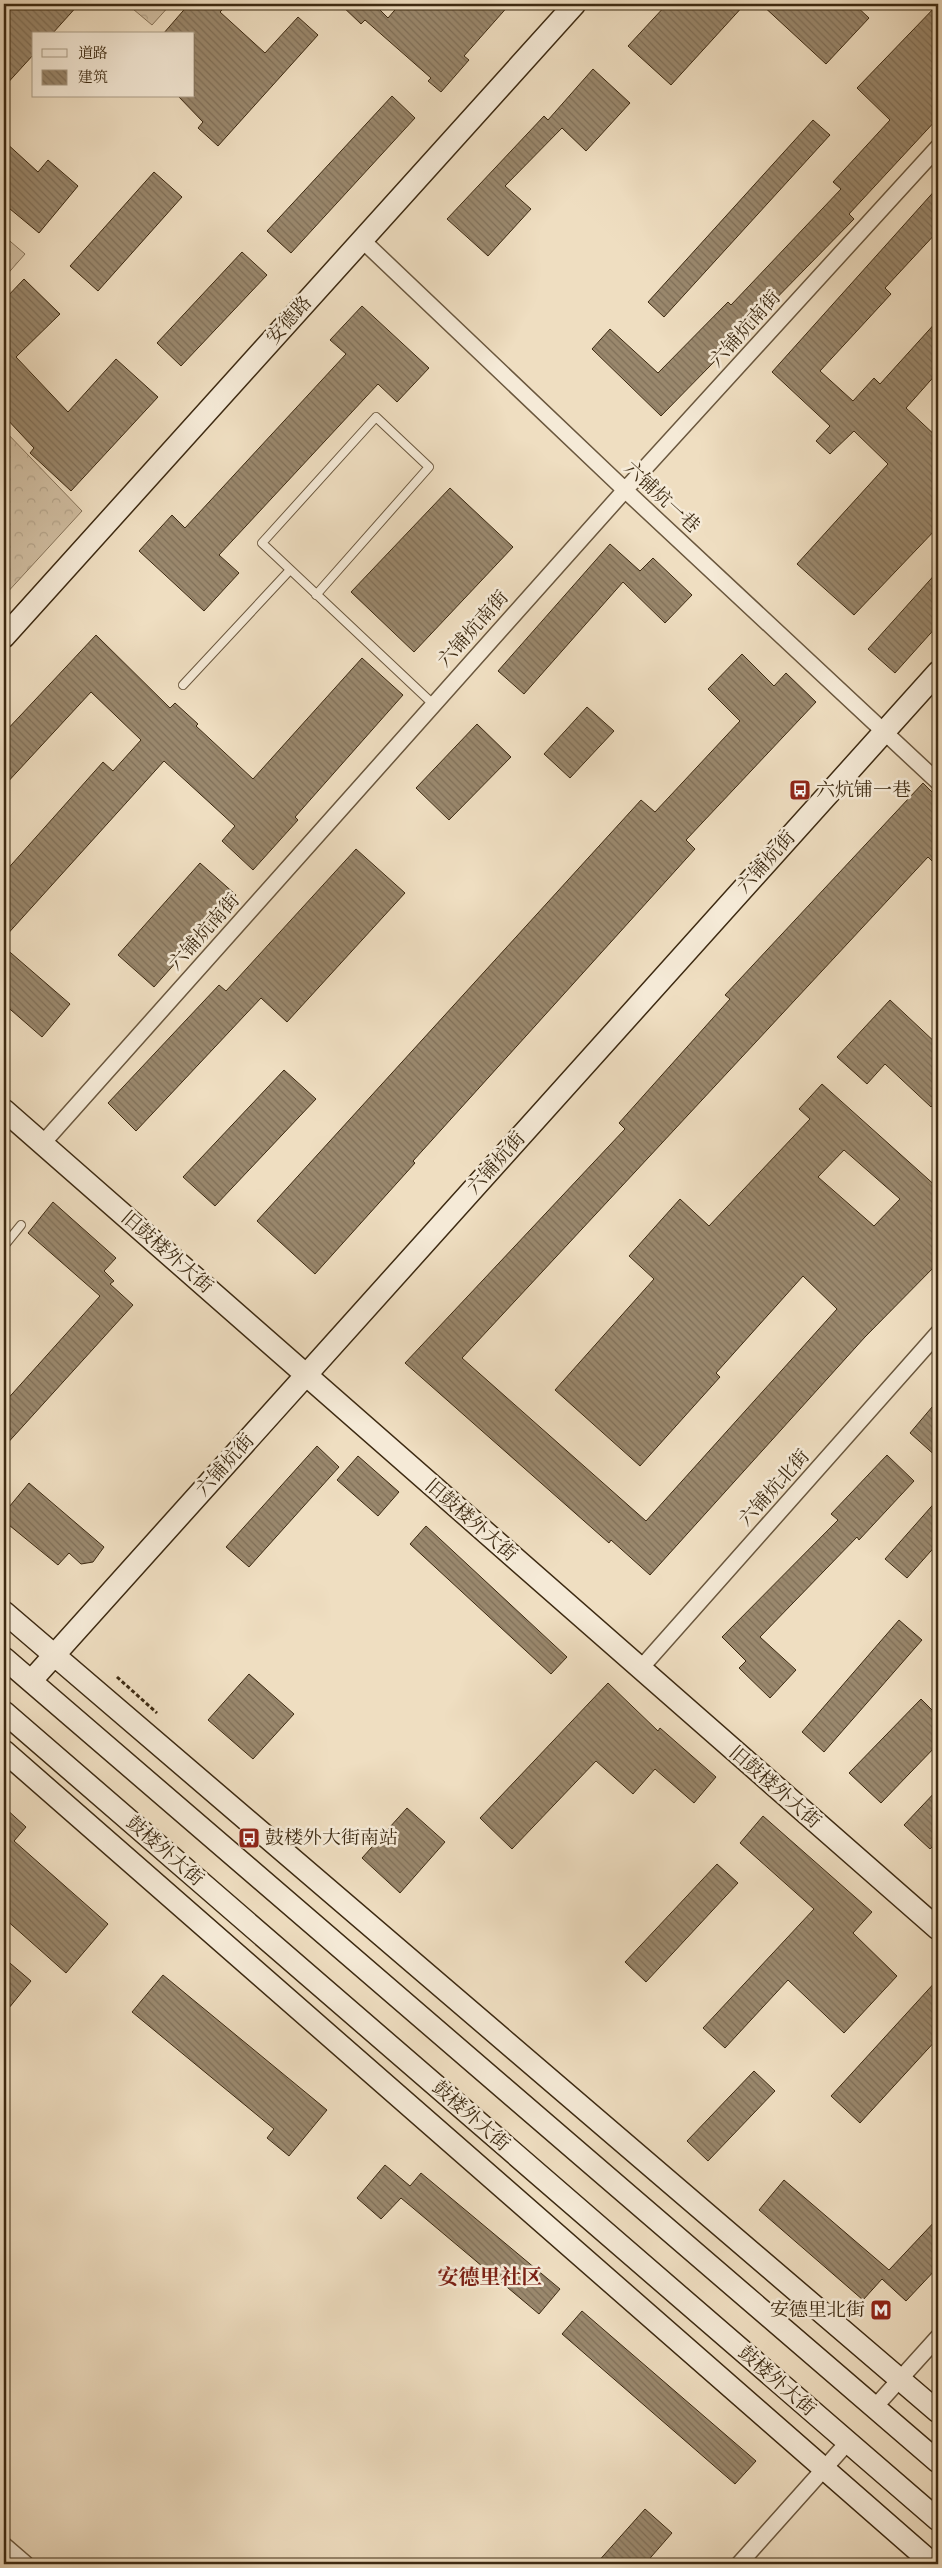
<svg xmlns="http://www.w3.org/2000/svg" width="942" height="2568" font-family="Alegreya,'Noto Serif SC',serif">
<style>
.forest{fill:url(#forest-crowns);stroke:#87745a}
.building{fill:url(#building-back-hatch);stroke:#3d2a12;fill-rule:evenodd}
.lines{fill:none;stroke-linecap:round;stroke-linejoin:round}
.lane-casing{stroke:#6a573e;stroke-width:10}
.street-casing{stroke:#6a573e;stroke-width:18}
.secondary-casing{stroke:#3d2a12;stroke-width:24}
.path{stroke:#3d2a12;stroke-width:3;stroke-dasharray:4 2.5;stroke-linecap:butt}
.lane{stroke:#f5ead7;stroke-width:8}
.street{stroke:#f5ead7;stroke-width:15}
.secondary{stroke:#f5ead7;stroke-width:21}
.labels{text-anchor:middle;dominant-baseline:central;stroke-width:5;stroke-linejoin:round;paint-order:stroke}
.street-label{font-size:19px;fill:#3d2a12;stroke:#f5ead7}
.poi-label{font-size:19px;fill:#3d2a12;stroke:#f5ead7;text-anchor:start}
.quarter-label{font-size:21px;font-weight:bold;fill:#7a1f14;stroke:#f5ead7}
</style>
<defs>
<pattern id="forest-crowns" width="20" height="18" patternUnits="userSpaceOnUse" patternTransform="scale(1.25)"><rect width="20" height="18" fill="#d1bfa3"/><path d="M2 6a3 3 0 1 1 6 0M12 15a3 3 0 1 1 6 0" fill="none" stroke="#b4a48b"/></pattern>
<pattern id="building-back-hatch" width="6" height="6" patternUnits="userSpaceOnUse" patternTransform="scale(1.25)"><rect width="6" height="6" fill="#9a886d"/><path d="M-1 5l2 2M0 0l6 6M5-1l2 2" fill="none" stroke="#7f6f58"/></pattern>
</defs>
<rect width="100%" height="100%" fill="#efdec1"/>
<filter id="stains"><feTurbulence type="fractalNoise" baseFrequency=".004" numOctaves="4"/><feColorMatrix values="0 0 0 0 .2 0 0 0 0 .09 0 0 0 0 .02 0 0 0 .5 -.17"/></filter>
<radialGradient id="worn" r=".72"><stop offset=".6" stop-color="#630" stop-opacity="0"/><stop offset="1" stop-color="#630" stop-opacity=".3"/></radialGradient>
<path class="forest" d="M127 4H171L152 25Z
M4 236 25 254 4 278Z
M4 430 82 511 4 596Z"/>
<path class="building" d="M4 4H79L52 34H34V54L4 87Z
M189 4H228L220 12 265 53 298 17 318 35 218 146 198 128 203 122 178 96H194V34H163Z
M340 4H380L377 7 388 18 400 4H510L464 56 469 60 441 92 428 81 431 78 365 20 361 24Z
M667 4H745L671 85 628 46Z
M761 4H854L869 18 826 64Z
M938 4V118L849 214 854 219 661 416 592 349 610 329 658 373 728 302 731 305 841 189 833 182 890 120 857 88Z
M593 69 630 103 586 151 562 128 505 186 531 209 488 256 447 219 544 116 548 120Z
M392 96 415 118 291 253 267 231Z
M813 120 830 135 664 317 648 302Z
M4 141 38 172 48 160 78 186 39 233 4 204Z
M154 172 182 197 98 291 70 266Z
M938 187V231L885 288 891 294 820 371 853 401 874 378 880 384 938 320V372L906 408 938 438V527L854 615 797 564 888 464 854 431 830 454 816 441 830 426 772 372Z
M242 252 267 275 181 366 157 343Z
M24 279 60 314 16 357 68 412 116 359 158 397 71 491 30 453 34 448 4 416V300Z
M362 306 429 368 397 402 378 384 219 555 239 573 204 611 139 551 172 515 185 528 346 354 330 340Z
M450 488 513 547 414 652 351 592Z
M610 544 640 571 653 558 692 595 665 623 623 582 524 694 498 671Z
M938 571V625L895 673 868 649Z
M96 635 170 708 175 703 198 724 196 726 253 779 362 658 403 695 295 817 298 820 253 870 222 841 235 826 164 761 4 938V873L103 762 113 771 141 740 91 692 4 786V733Z
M742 654 774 686 786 673 816 702 686 840 695 849 413 1161 415 1163 315 1274 257 1221 641 800 655 812 740 721 708 689Z
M587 707 614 731 570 778 544 754Z
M477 724 511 757 449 820 416 788Z
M923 783 938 798V867L928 857 462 1358 646 1521 837 1309 803 1276 716 1373 720 1377 640 1466 555 1390 654 1279 629 1256 680 1199 709 1226 810 1119 799 1109 822 1084 938 1188V1263L865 1337 650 1575 611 1540 609 1543 405 1363 625 1129 619 1123 730 999 725 995ZM844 1150 900 1199 874 1226 818 1177Z
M356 849 405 893 287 1022 261 998 136 1131 108 1103 219 985 226 991Z
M200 863 236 895 154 987 118 955Z
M4 947 70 1004 42 1037 4 1004Z
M890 1000 938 1045V1099L931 1107 885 1064 867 1084 837 1057Z
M284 1070 316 1099 215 1206 183 1177Z
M53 1202 116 1258 104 1271 114 1281 110 1284 133 1305 4 1447V1403L100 1296 28 1233Z
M938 1400V1458L910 1433Z
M317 1446 339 1467 249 1567 226 1547Z
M887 1455 914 1481 859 1540 857 1537 760 1637 796 1670 770 1698 739 1668 746 1661 722 1637 838 1520 831 1514Z
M358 1456 399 1492 378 1516 337 1480Z
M29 1483 104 1547 93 1562 81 1564 69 1553 58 1565 4 1521V1513Z
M938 1499V1543L907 1578 885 1559Z
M426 1526 567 1657 551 1674 410 1544Z
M899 1620 922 1640 824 1752 802 1732Z
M249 1674 294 1714 253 1759 208 1720Z
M608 1683 658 1731 660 1728 716 1777 694 1803 655 1769 633 1794 596 1761 512 1849 480 1818Z
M921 1699 938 1716V1744L881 1803 849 1773Z
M938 1789V1841L930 1849 904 1825Z
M4 1807 26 1827 14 1841 108 1924 66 1973 4 1918Z
M407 1808 445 1842 400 1893 362 1858Z
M763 1816 872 1912 853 1933 897 1976 844 2033 788 1980 725 2048 703 2028 814 1909 740 1843Z
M717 1864 738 1883 646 1982 625 1962Z
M4 1958 31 1981 4 2014Z
M163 1975 327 2110 289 2156 267 2138 274 2129 132 2012Z
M938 1979V2038L860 2123 831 2096Z
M754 2071 775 2091 708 2161 687 2141Z
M385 2165 410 2186 421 2173 560 2289 539 2314 401 2198 381 2219 357 2198Z
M784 2180 889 2270 938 2218V2267L906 2301 882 2279 863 2300 759 2210Z
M582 2311 756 2461 735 2484 562 2334Z
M645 2509 672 2533 645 2564H596Z"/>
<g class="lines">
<g class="lane-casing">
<path id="lane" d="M316 595 429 467 376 417 262 543C319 597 376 651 433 704
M183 685 290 570
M4 1246 21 1225"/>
</g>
<g class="street-casing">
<path id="street" d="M361 239 625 490 938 782
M43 1143 625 490 938 147
M640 1669 938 1333
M874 2408 938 2337
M4 2545 26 2564
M739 2564 848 2442"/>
</g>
<g class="secondary-casing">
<path id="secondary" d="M4 637 575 4
M4 1110 938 1929
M4 1612 938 2412
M4 1658 938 2462
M31 1681 938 672
M4 1712 938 2520
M4 1751 933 2564"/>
</g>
<path class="path" d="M117 1677 157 1713"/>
<use href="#lane" class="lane"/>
<use href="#street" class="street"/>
<use href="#secondary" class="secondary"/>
</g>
<defs>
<g id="bus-square" transform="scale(1.125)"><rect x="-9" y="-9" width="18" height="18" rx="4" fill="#8f2418" stroke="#f5ead7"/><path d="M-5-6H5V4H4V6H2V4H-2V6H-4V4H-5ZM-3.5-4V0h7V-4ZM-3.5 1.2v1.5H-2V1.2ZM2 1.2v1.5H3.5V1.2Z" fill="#fff"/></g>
<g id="metro-square" transform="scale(1.125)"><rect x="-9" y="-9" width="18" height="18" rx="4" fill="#8f2418" stroke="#f5ead7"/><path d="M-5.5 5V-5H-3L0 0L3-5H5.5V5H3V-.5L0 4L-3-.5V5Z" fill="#fff"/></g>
</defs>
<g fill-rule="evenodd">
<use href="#bus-square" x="800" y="790"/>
<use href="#bus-square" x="249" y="1838"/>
<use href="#metro-square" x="881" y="2310"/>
</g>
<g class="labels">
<g class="street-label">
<text transform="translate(289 320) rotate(-48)">安德路</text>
<text transform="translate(745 329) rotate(-48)">六铺炕南街</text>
<text transform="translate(662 497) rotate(43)">六铺炕一巷</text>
<text transform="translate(473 629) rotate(-48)">六铺炕南街</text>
<text transform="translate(766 862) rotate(-48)">六铺炕街</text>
<text transform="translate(204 932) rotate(-48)">六铺炕南街</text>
<text transform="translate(496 1163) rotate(-48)">六铺炕街</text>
<text transform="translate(167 1252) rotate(41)">旧鼓楼外大街</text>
<text transform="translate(225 1465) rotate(-48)">六铺炕街</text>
<text transform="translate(774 1488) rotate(-48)">六铺炕北街</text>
<text transform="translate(471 1520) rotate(41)">旧鼓楼外大街</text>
<text transform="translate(775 1787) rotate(41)">旧鼓楼外大街</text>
<text transform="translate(165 1851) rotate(41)">鼓楼外大街</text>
<text transform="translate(471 2116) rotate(41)">鼓楼外大街</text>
<text transform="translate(777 2381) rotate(41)">鼓楼外大街</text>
</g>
<g class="poi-label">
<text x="816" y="790">六炕铺一巷</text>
<text x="265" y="1838">鼓楼外大街南站</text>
<text x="865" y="2310" text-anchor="end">安德里北街</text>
</g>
<g class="quarter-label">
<text x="490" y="2277">安德里社区</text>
</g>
</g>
<rect width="942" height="2568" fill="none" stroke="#efdec1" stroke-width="20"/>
<rect x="5" y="5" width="932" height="2558" fill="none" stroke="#3d2a12" stroke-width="2.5"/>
<rect x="10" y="10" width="922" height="2548" fill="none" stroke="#3d2a12"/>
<rect x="32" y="32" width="162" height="65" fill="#f5ead7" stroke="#ab9d88"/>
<rect x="42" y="49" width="25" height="8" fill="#f5ead7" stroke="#ab9d88"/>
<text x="78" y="58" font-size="15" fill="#3d2a12">道路</text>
<rect x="42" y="70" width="25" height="15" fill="url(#building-back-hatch)" stroke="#ab9d88"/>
<text x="78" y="82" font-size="15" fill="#3d2a12">建筑</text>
<rect width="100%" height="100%" filter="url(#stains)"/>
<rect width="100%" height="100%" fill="url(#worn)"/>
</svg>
